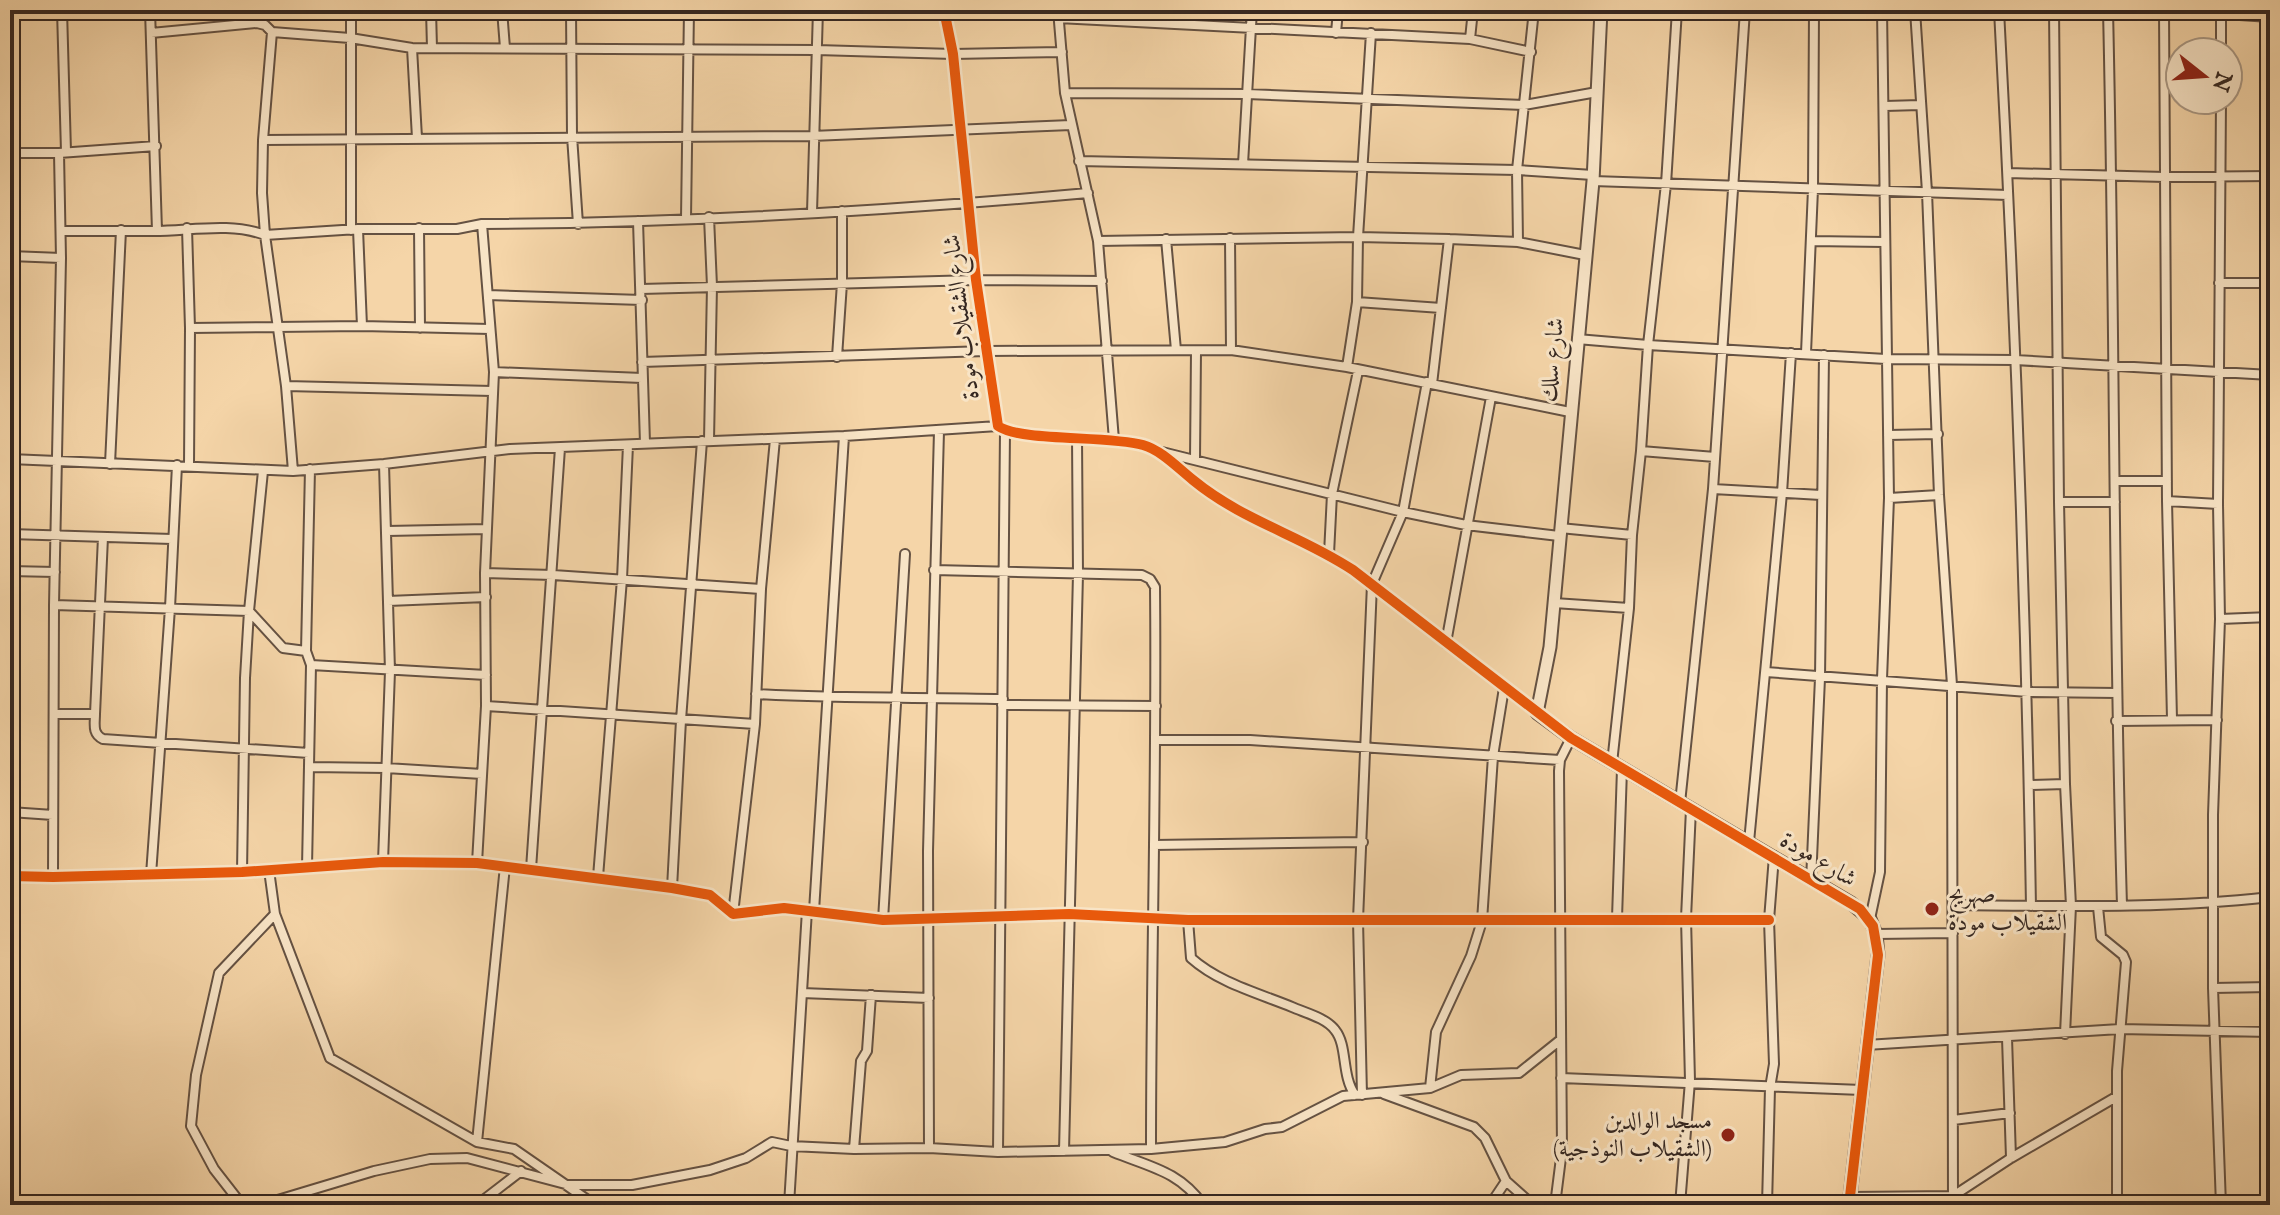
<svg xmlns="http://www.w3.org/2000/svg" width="2280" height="1215" font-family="'IM FELL English',Amiri,serif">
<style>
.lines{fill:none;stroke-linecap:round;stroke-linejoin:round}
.minor-casing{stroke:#655243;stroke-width:12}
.tertiary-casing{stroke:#655243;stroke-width:15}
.minor{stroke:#f8e4c6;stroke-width:8}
.tertiary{stroke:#f8e4c6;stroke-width:11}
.cycleway-casing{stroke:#f8e4c6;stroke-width:15}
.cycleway{stroke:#e8590c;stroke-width:10}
.poi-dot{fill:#8f2418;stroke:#f8e4c6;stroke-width:3}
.labels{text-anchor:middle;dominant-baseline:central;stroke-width:6;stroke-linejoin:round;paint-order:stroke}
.street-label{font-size:24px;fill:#352721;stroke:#f8e4c6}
.poi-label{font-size:24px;fill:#352721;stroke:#f8e4c6;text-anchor:start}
</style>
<rect width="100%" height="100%" fill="#f5d5a8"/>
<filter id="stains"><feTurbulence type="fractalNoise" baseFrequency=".0025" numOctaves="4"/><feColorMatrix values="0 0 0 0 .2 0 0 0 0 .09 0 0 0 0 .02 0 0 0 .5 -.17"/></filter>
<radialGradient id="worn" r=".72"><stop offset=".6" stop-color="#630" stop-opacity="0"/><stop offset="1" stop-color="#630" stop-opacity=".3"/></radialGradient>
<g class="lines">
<g class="minor-casing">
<path id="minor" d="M62 10 66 152
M150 10 157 231
M351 10V230
M431 10 432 48
M502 10 505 48
M571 10 572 136 578 224
M944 10 953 54 976 280 998 426C1021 442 1107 435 1143 445 1161 450 1178 468 1193 480 1243 521 1300 535 1353 570L1537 713
M1058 10 1065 93 1098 241 1114 440
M1915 10 1927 192 1939 495 1952 685 1953 1205
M1999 10C2015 308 2026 607 2031 906
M2054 10 2059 502 2065 784 2071 906 2065 1034
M2108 10C2115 308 2113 607 2122 905
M2164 10 2167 501 2172 719
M2108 13 2164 10 2270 17
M1058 18 1470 39 1531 52
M272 32 350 38 412 48 817 50 953 54 1062 52
M151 33 257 23 265 25 272 32 263 140 262 193 265 235 286 386 293 471
M1336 33 1338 10
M1470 39 1473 10
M412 48 417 138
M2221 52V11
M1065 93 1247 94 1524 105 1597 92
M2221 100 2218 504 2220 619 2213 815V988L2221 1205
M1885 106 1920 105
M263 140 812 136 1071 125
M10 153H59L156 146
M1079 161 1517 170 1593 175
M1243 164 1252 10
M2008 173 2165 177 2270 176
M1593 181 2008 195
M812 212 818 10
M686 218 689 10
M638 221 645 443
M187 228 190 328 189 465
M419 228 420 328
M358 229 362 326
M61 231C92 231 123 231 154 231 190 231 230 222 265 235L358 229H457L482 224C684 223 887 211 1088 193
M1230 238 1231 350
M1166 239 1176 350
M1098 241 1358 237 1449 239 1518 242 1585 255
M1811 241 1884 242
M1518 242 1517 170 1534 10
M10 256 61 258
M2219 283H2270
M641 289 976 280 1102 281
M488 295 642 300
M1357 302 1441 308
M190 328 362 326 490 329
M1577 339 1648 345 1886 359 2015 360 2270 375
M1806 353 1813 189 1814 10
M837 357 842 283V211
M642 362 986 351 1231 350 1347 367 1570 412
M1347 367 1357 302 1358 237 1371 33
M494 372 642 378
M1432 384 1449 239
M286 386 492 391
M1888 435 1938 434
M709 440 712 286 709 217
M1158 451 1403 512 1466 525 1559 536
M1641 451 1715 457
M10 459 293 471 384 464 510 449 844 436 998 426
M1195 459 1196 351
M110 464 121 230
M2116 481H2167
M1713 489 1821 495
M1889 498 1939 495
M2167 501 2218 504
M2059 502H2115
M1560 528 1632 535
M387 531 487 529
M10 534 172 539
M103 537 95 714C95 724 92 734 103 739L309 753
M1329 554 1332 494 1358 371
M934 570 1142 575 1150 579 1155 587C1157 774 1151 962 1151 1149
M10 571 55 572
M485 573 553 575 761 589
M388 601 486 597
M1554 603 1629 608
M54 605 249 611 283 648 306 651
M2220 619 2270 617
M1446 643 1491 397
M311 665 486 675
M1766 672 2028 692 2117 693
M756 694C838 699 920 697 1003 699
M1002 705 1156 706
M486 706 755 724
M54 714H95
M2116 721 2217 720
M1157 740H1250L1560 760
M1612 763 1629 608 1632 535 1641 451 1648 345 1666 184 1677 10
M310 767 386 768 482 774
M2029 785 2065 784
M1680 803 1713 489 1745 10
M10 812 53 815
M1749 842 1782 493 1791 353
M1154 845 1363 842
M383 862 390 671 384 464
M477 863 486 706 485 573 494 372 482 224
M307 867 311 665 306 651 310 469
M531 869 560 448
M269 870 275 914 330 1058 477 1142 514 1149 595 1205
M242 872 245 678 249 611 263 471
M151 875 170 608 177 465
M10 876 53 877 242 872 383 862 477 863 672 888 710 895 733 914 784 908 883 920 1069 914 1188 920H1769
M53 877 54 605 61 258 59 153
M598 877 622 579 628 445
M1811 881 1820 678 1824 355
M672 888 681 720 702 441
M1954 905C2060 906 2165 909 2270 897
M2098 907 2101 937 2123 955 2126 962 2117 1071V1205
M814 911 844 436
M733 914 755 724 761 589 775 439
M1617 918 1622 769
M1870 919 1880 872 1882 679 1889 498 1882 10
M883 920 905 554
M1188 920 1191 958C1219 983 1258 993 1292 1007 1306 1013 1326 1018 1335 1030 1348 1046 1341 1075 1355 1095
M1876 934 1953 933
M2213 988 2270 987
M802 993 929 998
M2007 1038 2011 1158
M1866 1045 2120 1029 2270 1032
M1561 1078 1862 1090
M1430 1088 1436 1032 1471 956 1482 921 1493 756 1504 688
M1384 1094 1474 1127 1485 1138 1506 1181 1533 1205
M1362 1095 1358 920 1372 584 1403 512 1427 382
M1953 1120 2010 1113
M477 1142 505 866
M929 1148 928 851 939 431
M854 1149 861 1061 867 1051 871 995
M1064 1151 1078 574 1077 437
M998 1152 1005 431
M1113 1152C1150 1167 1179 1171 1203 1205
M1850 1197 1953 1196 2011 1158 2116 1097
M242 1205 214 1169 191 1126 196 1075 219 973 275 914
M261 1205 374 1171 430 1159 467 1158 569 1185H632L710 1170 746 1158 772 1142 791 1146 854 1149 929 1148 998 1152 1151 1149 1225 1142 1265 1129 1282 1127 1343 1096 1430 1088 1461 1075 1519 1073 1559 1041
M477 1205 521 1171
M789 1205 807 910
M1495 1205 1494 1199 1506 1181
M1555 1205 1562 1150 1559 771 1560 760 1571 738
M1680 1205 1690 1081 1686 918 1691 809
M1767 1205 1770 1088 1774 1064 1769 920 1774 856"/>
</g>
<g class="tertiary-casing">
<path id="tertiary" d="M1601 10 1593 181 1550 647 1537 713 1571 738 1851 903 1870 919 1876 934 1878 955 1849 1205"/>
</g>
<use href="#minor" class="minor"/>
<use href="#tertiary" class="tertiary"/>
<g class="cycleway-casing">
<path id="cycleway" d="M944 10 953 54 976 280 998 426C1021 442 1107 435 1143 445 1161 450 1178 468 1193 480 1243 521 1300 535 1353 570L1571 738 1860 909 1873 926 1878 955 1849 1205
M10 876 53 877 242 872 383 862 477 863 672 888 710 895 733 914 784 908 883 920 1069 914 1188 920H1769"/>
</g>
<use href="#cycleway" class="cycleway"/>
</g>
<g class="poi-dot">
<circle cx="1932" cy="909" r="8"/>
<circle cx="1728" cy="1135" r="8"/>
</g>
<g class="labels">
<g class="street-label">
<text transform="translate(962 317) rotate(-97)">شارع الشقيلاب مودة</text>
<text transform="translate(1553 360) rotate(-85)">شارع سلك</text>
<text transform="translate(1818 860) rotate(31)">شارع مودة</text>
</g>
<g class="poi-label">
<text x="1948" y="895">صهريج<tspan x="1948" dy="28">الشقيلاب مودة</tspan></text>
<text x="1712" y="1121" text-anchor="end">مسجد الوالدين<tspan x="1712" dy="28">(الشقيلاب النوذجية)</tspan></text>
</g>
</g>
<rect width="2280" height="1215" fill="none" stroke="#f5d5a8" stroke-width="40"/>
<rect x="12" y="12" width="2256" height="1191" fill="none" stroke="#352721" stroke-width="4"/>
<rect x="20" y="20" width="2240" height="1175" fill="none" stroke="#352721" stroke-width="2"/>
<g transform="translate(2204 76) rotate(107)"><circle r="38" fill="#f8e4c6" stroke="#aa9884" stroke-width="2"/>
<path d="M0-6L14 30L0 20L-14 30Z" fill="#8f2418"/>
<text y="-12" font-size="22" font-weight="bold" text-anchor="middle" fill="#352721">N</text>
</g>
<rect width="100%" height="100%" filter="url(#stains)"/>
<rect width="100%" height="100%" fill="url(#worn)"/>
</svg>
